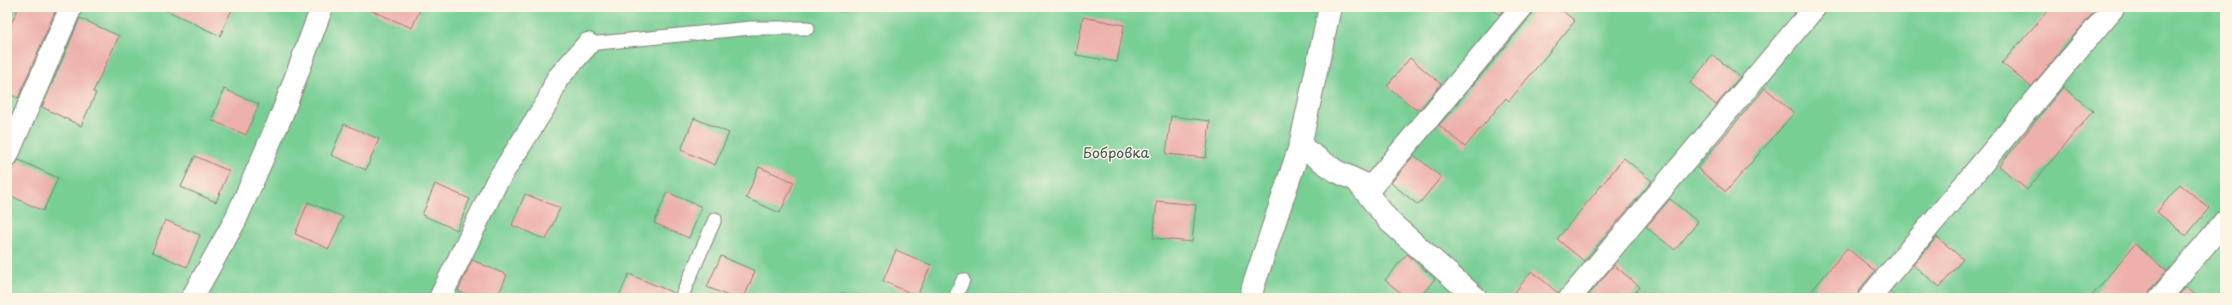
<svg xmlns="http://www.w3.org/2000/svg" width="2232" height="305" font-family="'Playpen Sans',sans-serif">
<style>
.green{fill:#77cf94;stroke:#4c7868}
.building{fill:#edb0ab}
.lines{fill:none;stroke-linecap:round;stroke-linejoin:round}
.service-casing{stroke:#86807a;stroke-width:15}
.minor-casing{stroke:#86807a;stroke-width:24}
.service{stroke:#fff;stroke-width:13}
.minor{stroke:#fff;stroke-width:22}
.labels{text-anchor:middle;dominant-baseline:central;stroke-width:3;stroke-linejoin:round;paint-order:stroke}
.park-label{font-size:14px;fill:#3c5656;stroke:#fcf5e5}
</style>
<rect width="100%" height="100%" fill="#fcf5e5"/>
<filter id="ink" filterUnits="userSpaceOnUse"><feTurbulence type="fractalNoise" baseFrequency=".025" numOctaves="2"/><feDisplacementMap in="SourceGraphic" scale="8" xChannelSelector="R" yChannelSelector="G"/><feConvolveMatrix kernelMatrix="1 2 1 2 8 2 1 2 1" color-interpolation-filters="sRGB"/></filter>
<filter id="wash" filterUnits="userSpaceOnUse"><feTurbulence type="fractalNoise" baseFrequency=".012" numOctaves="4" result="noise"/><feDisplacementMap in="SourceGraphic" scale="16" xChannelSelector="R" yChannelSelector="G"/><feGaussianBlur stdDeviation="0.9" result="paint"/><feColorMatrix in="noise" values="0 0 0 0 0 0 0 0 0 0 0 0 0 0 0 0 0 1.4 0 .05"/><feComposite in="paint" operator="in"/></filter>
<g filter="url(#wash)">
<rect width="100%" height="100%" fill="#eadeb9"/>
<path class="green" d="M7 7H2225V298H7Z"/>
<g id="blocks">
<path class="building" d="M19 7H57L18 98 7 93V32Z
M160 7H233L220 36Z
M363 7H421L412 28Z
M1489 7H1506L1499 15Z
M1534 7H1558L1575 21 1509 101 1506 98 1465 147 1439 125 1532 15Z
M2051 7H2098L2031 87 2002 63Z
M1083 17 1124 25 1117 62 1076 55Z
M80 18 119 36 93 92 96 93 81 126 42 107Z
M1713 55 1740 77 1716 105 1690 83Z
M1410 58 1441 84 1420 109 1418 108 1416 110 1387 86Z
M2063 87 2093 111 2027 190 1999 166Z
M1765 88 1794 113 1726 192 1697 168Z
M224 89 259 104 246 135 211 120Z
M1171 116 1210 121 1206 158 1166 154Z
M694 118 729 133 715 165 681 150Z
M344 124 379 139 366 170 331 155Z
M1414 155 1441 177 1418 205 1391 183Z
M195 156 229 171 216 202 181 187Z
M1624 158 1652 181 1584 261 1557 239Z
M19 160 58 178 43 211 7 194V168L14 166Z
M759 167 794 182 780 213 746 198Z
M435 184 470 199 457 230 422 215Z
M2180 184 2209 208 2186 236 2157 212Z
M667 192 702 207 689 238 654 223Z
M525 194 560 208 546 240 512 225Z
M1670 199 1698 222 1675 250 1646 227Z
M1157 201 1196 205 1192 242 1153 238Z
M308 202 343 217 329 249 295 234Z
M165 220 200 235 187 267 152 252Z
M1937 237 1963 259 1940 287 1913 265Z
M2135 244 2167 271 2150 290 2148 298H2090Z
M1847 248 1875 271 1859 290 1857 298H1806Z
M896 250 931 265 917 296 883 281Z
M1407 254 1435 279 1419 298H1407L1385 280Z
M721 256 755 271 744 298H733L707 287Z
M472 260 507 275 497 298H474L458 291Z
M1614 265 1640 287 1631 298H1586Z
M1532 271 1559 294 1558 298H1510Z
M629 274 674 293 673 298H618Z
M2186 287 2199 298H2176Z
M1890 292 1898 298H1885Z"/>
</g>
</g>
<g filter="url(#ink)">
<use href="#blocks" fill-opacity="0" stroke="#86807a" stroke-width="1"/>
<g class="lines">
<g class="service-casing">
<path id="service" d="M588 44 751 28H808
M681 298 715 219
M955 298 963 280"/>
</g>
<g class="minor-casing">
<path id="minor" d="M1300 146 1336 171 1371 187 1522 7
M7 156 71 7
M1357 181 1390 222 1476 298
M192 298 235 221 282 114 322 7
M440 298 496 183 548 101 557 79 588 44
M1251 298 1253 287 1300 146 1330 7
M1570 298 1815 7
M1869 298 2114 7
M2160 298 2225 221"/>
</g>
<use href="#service" class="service"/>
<use href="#minor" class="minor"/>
</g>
</g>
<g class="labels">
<g class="park-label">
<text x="1116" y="152">Бобровка</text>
</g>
</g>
<rect width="2232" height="305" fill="none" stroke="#fcf5e5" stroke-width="24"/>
</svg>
